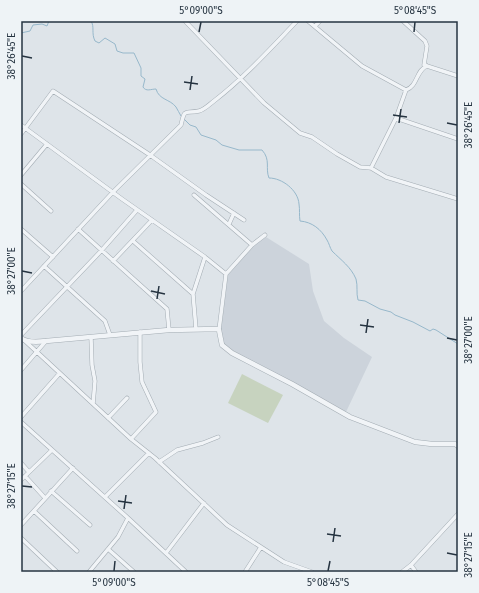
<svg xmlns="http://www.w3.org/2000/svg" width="479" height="593" font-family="'Fira Sans',sans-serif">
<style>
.built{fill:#ccd3db}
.green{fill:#c7d3bf}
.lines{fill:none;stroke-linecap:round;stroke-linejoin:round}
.stream{stroke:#97b8cb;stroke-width:1}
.minor-casing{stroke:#a3acb3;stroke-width:4.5}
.tertiary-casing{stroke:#a3acb3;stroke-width:5.5}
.minor{stroke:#f1f4f7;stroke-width:3.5}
.tertiary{stroke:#f1f4f7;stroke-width:4.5}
.ticks{fill:none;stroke:#263441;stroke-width:1.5}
.neatline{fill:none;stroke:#263441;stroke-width:1.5}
.ticks-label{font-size:10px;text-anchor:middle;fill:#263441}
</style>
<rect width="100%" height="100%" fill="#dee4e9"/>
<path class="built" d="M266 237 309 264 313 291 324 321 344 338 372 357 346 412 292 382 233 351 224 344 221 329 228 275 253 246Z"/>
<path class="green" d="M242 374 283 395 268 423 228 403Z"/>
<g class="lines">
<path class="stream" d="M91 21C95 27 91 33 95 41L99 43 105 38 115 44 117 51 123 53H134L141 68V76L145 79 143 87C146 92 151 89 156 89 159 100 170 99 176 107 178 110 179 113 181 116
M21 33 30 31 33 25 42 24 47 26 49 21
M183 118 190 125 196 127 201 135 216 140 222 145 239 150H262C271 160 265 168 269 178 282 178 298 190 299 204 300 210 299 215 300 221 312 222 321 229 327 240 329 243 330 248 332 251 341 260 351 267 356 279 358 286 356 293 358 300L365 301 380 309 391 312 395 315 413 322 430 331 433 329 436 330 458 344"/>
<g class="minor-casing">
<path id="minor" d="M185 21 264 103 300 133 312 137 337 154 360 167 371 168 386 177 458 199
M308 21 362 66 406 90C418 86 416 70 427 66L458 76
M403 21 425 41 427 46 424 65H426
M315 26 320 21
M396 118 458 139
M21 125 122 199 205 257 226 274
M21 134 53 91 150 155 206 195 244 220
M371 168 396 118 406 90
M21 175 47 144
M21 184 51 211
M194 195 252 245
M229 224 234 213
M21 229 53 257
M78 229 167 309 169 330
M133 241 193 294
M113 261 152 220
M44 266 105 321 110 335
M21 291 113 192 181 125C185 107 185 114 199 111 204 110 210 104 214 101 245 77 270 49 297 21
M196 329 193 294 205 257
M219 330 226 274 252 245 265 235
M21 335 101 251 137 210
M91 337 92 365 95 381 93 404
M24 340 131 439 155 458 227 525 284 562 312 572
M21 370 46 341
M21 417 59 374
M108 418 127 398
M21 422 128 518 118 537 89 572
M131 439 156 412 142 382 140 362V332
M159 462 177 450 203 443 218 437
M21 463 29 472
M25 476 45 498
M21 480 52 450
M51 491 90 525
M105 497 149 453
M34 511 77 551
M128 518 186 572
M21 525 73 468
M21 538 57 572
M108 549 134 572
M166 553 204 503
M411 565 416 572
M245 572 261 547
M402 572 411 565 458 514"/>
</g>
<g class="tertiary-casing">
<path id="tertiary" d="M21 338C27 343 38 342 46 341L169 330 217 329 219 330 222 345 232 353 292 384 350 417 415 442 432 444H455L458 446"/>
</g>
<use href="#minor" class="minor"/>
<use href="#tertiary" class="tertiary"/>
</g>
<path class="ticks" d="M199 32 201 22M414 32 415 22M22 56 32 58M184 82 198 84M190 90 192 76M393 115 407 117M399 123 401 109M447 123 457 125M22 271 32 273M151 291 165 294M157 299 159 286M360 325 374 327M366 333 368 319M447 338 457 340M22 486 32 487M118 501 132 503M124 509 126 495M327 534 341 536M333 542 335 528M447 553 457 555M114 571 115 561M328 571 330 561"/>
<rect width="479" height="593" fill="none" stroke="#eef3f6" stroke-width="44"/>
<rect x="22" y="22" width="435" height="549" class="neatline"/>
<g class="ticks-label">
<text x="201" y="14">5°09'00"S</text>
<text x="415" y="14">5°08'45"S</text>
<text transform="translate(11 56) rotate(-90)" y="4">38°26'45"E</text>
<text transform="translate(468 125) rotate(-90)" y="4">38°26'45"E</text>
<text transform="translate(11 271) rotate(-90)" y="4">38°27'00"E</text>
<text transform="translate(468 340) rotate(-90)" y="4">38°27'00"E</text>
<text transform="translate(11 486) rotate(-90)" y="4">38°27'15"E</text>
<text transform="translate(468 555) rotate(-90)" y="4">38°27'15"E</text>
<text x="114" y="586">5°09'00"S</text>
<text x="328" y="586">5°08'45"S</text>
</g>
</svg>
